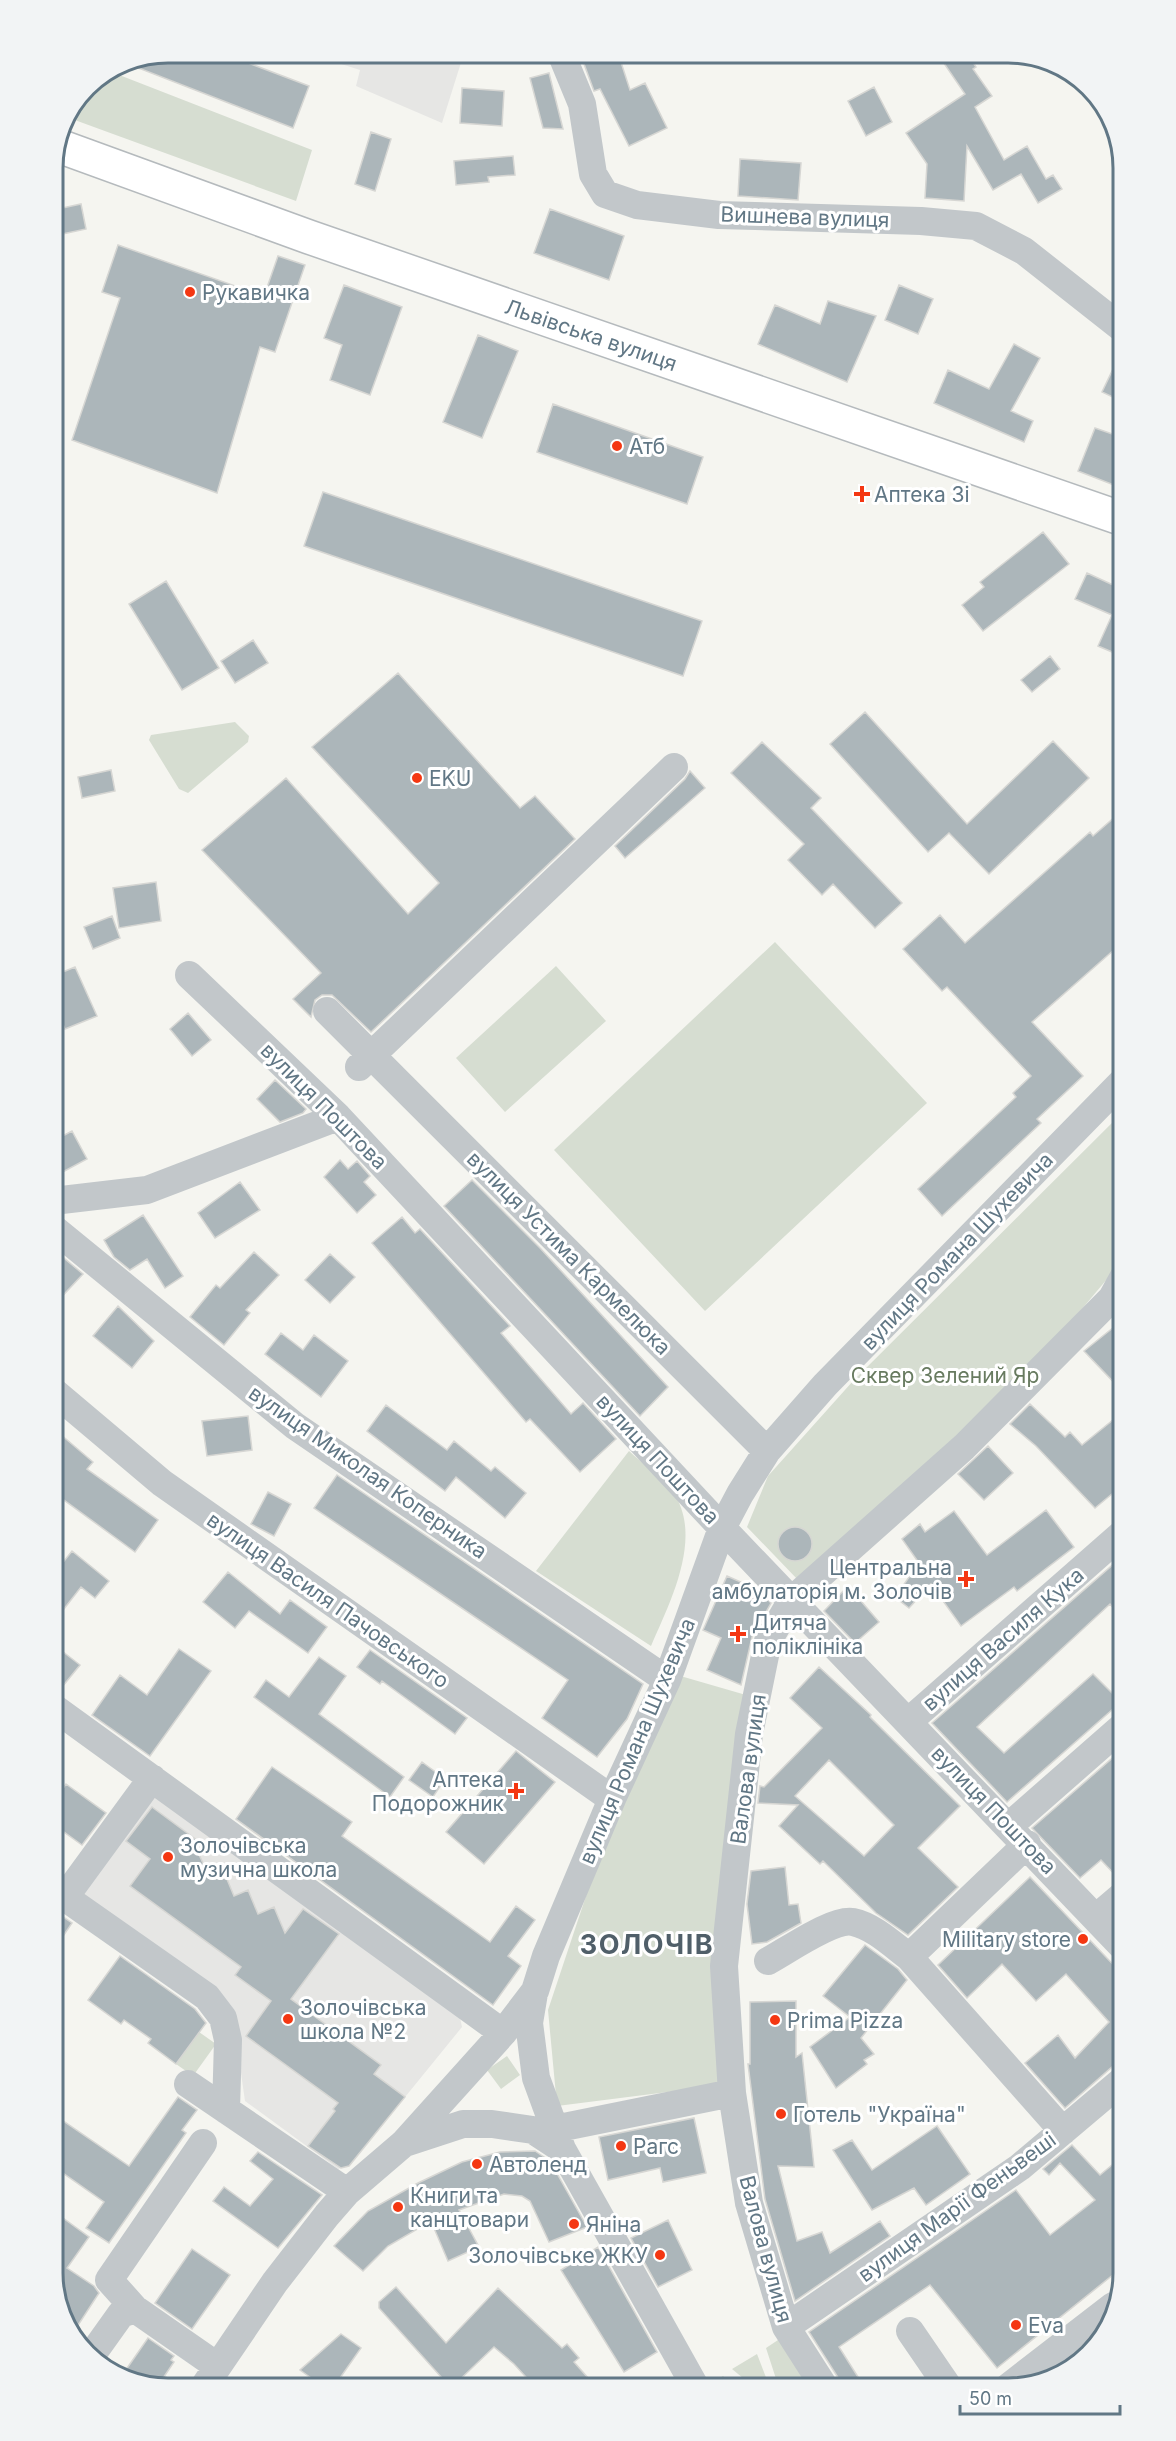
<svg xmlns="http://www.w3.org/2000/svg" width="1176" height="2441" font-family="Inter,sans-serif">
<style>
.built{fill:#e6e6e4}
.green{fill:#d6ddd1}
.building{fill:#acb6ba;stroke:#d6d6d3;stroke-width:1.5;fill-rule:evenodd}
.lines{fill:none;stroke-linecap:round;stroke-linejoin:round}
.major-casing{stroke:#b5babd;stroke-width:36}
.minor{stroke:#c2c7ca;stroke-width:28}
.major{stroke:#fff;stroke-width:33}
.poi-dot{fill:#f43712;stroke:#fff;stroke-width:2}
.labels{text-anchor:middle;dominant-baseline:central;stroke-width:6;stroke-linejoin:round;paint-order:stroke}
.street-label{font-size:21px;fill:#617785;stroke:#fff}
.poi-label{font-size:21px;fill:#617785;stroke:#fff;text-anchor:start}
.park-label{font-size:21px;fill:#687b60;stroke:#fff}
.district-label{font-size:27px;font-weight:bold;letter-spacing:1.5px;fill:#505f69;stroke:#fff}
.rim{fill:none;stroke:#617785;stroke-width:3}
</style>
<rect width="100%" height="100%" fill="#f5f5f0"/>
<path class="built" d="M307 53H464L442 123 356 86 360 70Z
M148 1790 459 2013 462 2027 349 2166 338 2169 245 2101 237 2045 74 1891Z"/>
<path class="green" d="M109 71 312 150 296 201 72 119 87 86Z
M235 722 249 736 248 742 188 793 179 789 149 740 151 735Z
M775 942 927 1103 705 1311 554 1150Z
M556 966 606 1021 505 1112 456 1058Z
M1123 1112V1260L993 1415 799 1581 747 1527 768 1476 853 1381Z
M629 1451C643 1464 662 1477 673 1492 704 1537 670 1602 651 1646L536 1571Z
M677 1675 746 1695 723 2085 557 2106 548 2010 619 1797Z
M199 2032 216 2044 193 2076 176 2064Z
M507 2056 520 2075 501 2089 487 2070Z
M781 2338 813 2388H779L766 2348Z
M757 2354 770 2388H755L732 2369Z
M723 2376 736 2388H712L710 2384Z"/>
<path class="building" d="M168 52 222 53 309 86 293 128 123 62Z
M580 53H618L630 90 645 83 667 128 629 146 600 89 594 91Z
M937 53H967L976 67 973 69 992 96 975 107 1004 160 1027 146 1046 179 1053 175 1062 189 1038 203 1021 174 993 190 967 146 964 201 925 198 927 164 906 133 965 94Z
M549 73 563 129 543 128 530 78Z
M874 87 892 122 866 136 848 101Z
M462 88 504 91 502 126 460 123Z
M371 132 391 139 375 191 355 184Z
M513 156 515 175 488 177 489 182 456 185 454 161Z
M740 159 801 163 798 200 738 196Z
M81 204 86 229 53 236V210Z
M550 209 624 236 609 280 534 253Z
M118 245 264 296 278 256 305 265 275 352 260 347 217 493 72 440 120 298 102 292Z
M344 285 402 307 370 395 330 380 342 345 324 338Z
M899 285 933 299 918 334 885 320Z
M828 301 876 316 847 382 758 344 775 305 820 324Z
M478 335 518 351 482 438 443 422Z
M1014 344 1040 358 1011 411 1033 421 1024 442 934 403 948 370 989 389Z
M1124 346V390L1119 400 1102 392Z
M553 404 703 457 687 504 537 452Z
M1095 428 1124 438V489L1078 471Z
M323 492 702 621 683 676 304 546Z
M1043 532 1069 564 983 631 962 605 984 587 980 582Z
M1087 573 1124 590V657L1098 646 1112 615 1075 599Z
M166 581 219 668 182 690 129 604Z
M253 640 268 663 235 683 221 661Z
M1050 656 1060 669 1032 692 1021 680Z
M398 673 520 808 535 796 575 839 371 1032 332 995H322L315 1000 311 1017 293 999 321 973 202 850 286 778 408 914 439 883 312 747Z
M865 712 967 824 1053 741 1089 778 989 874 949 833 928 852 830 744Z
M762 742 821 798 811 808 902 903 875 928 833 884 822 895 788 860 804 844 731 773Z
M111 770 115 791 82 798 78 777Z
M690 771 705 788 625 858 615 846 685 779Z
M1124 809V941L1032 1022 1083 1076 1037 1119 1041 1123 942 1216 918 1189 1016 1097 1013 1093 1031 1076 947 987 942 991 903 949 940 915 965 943 1090 832 1093 836Z
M156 882 161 921 119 928 113 888Z
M112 916 120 938 93 949 84 927Z
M75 967 97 1016 65 1029 53 1001V976Z
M188 1013 211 1040 192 1056 170 1029Z
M275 1080 306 1109 303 1113 280 1122 257 1099Z
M72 1131 87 1159 59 1174 53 1163V1141Z
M340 1160 348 1169 357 1161 370 1176 364 1182 376 1195 357 1213 324 1177Z
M472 1180 540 1248 668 1387 640 1416 444 1206Z
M240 1182 260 1210 215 1238 198 1213Z
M143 1215 183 1276 165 1288 147 1259 130 1270 114 1257 104 1240Z
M402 1217 415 1233 420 1229 510 1326 501 1333 571 1414 583 1403 616 1439 580 1472 530 1419 526 1422 372 1243Z
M53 1249 83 1274 53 1306Z
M254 1252 279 1275 246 1310 250 1313 224 1345 190 1317 216 1285 220 1288Z
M330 1254 355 1277 330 1303 305 1280Z
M118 1306 154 1341 132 1368 93 1336Z
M1124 1319V1393L1084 1351Z
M281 1333 303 1350 314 1335 348 1361 321 1397 265 1354Z
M1030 1404 1065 1437 1070 1432 1082 1445 1124 1411V1484L1095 1508 1036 1446 1010 1424Z
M386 1405 447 1450 454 1441 491 1471 495 1467 526 1493 505 1518 456 1477 445 1491 367 1431Z
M248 1416 252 1450 207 1456 202 1421Z
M53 1428 93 1462 87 1469 158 1520 135 1552 53 1492Z
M988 1446 1013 1473 984 1500 958 1474Z
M337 1475 643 1684 627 1719 597 1757 542 1718 568 1680 314 1508Z
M268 1492 291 1504 274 1536 251 1524Z
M1046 1510 1074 1547 1017 1591 1014 1587 961 1626 931 1584 909 1608 895 1597 919 1563 902 1539 920 1524 925 1532 954 1511 987 1555Z
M778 1544a17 17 0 1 1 34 0a17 17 0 1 1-34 0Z
M72 1551 109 1581 95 1598 81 1587 53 1623V1575Z
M1124 1555V1620L1110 1604 977 1727 1004 1753 1093 1674 1121 1702 1007 1802 932 1723Z
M228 1572 280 1614 290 1600 327 1627 308 1653 249 1611 235 1628 203 1602Z
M727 1576 759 1590 771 1603 752 1637 741 1685 707 1670 721 1638 703 1630Z
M848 1586 879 1622 855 1643 824 1611Z
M53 1644 80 1665 58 1692 53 1691Z
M179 1649 211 1671 150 1756 92 1715 120 1675 147 1695Z
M370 1650 467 1718 455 1734 382 1681 380 1684 357 1667Z
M319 1657 346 1676 319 1714 404 1777 390 1797 254 1697 266 1680 289 1697Z
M819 1667 871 1715 870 1717 960 1806 918 1848 958 1887 908 1935 876 1913 823 1861 820 1864 779 1826 798 1805 758 1803 760 1786 764 1787 822 1728 790 1698ZM829 1760 894 1825 864 1856 795 1796Z
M1124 1748V1879H1119L1101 1860 1080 1878 1032 1828Z
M516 1751 555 1782 484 1864 446 1832Z
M422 1762 445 1779 433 1797 409 1780Z
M272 1767 352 1822 342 1836 490 1942 516 1906 535 1920 508 1956 521 1966 493 2005 236 1819Z
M66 1784 106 1813 82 1845 53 1824V1803Z
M152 1807 198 1841 195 1846 210 1878 224 1872 234 1896 248 1890 258 1914 274 1907 285 1933 303 1909 339 1934 291 1999 381 2065 374 2074 405 2097 349 2166 341 2168 308 2146 335 2111 333 2109 338 2103 246 2036 271 2001 235 1975 241 1967 130 1886 150 1859 126 1841Z
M785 1867 789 1905 798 1904 801 1923 767 1942 752 1944 747 1904 751 1871Z
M1030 1877 1124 1976V2064L1112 2067 1065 2108 1025 2063 1058 2035 1075 2058 1109 2022 1066 1974 1036 2001 1002 1964 967 1998 938 1965Z
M53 1910 72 1923 53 1951Z
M865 1945 898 1969 907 1980 861 2038 874 2054 864 2060 867 2064 836 2088 810 2047 850 2017 823 1996Z
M120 1956 195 2009 206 2023 176 2064 148 2043 151 2039 124 2020 121 2024 88 2000Z
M796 2001V2057L802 2053 814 2167 778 2166 797 2241 822 2232 830 2253 880 2221 890 2236 795 2301 765 2199 748 2064H750V2002Z
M178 2097 197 2110 182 2130 186 2133 109 2243 86 2228 104 2202 53 2166V2114L129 2166Z
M694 2118 706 2173 663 2182 660 2168 608 2180 599 2137Z
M937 2126 970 2174 926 2205 914 2188 872 2210 833 2150 852 2140 872 2170Z
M1072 2145 1100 2175 1124 2155V2266L997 2368 930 2285 839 2347 865 2388H841L839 2379 809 2332 1016 2190 1050 2235 1095 2200 1060 2163 1049 2175 1043 2169Z
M535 2151 550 2161 587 2227 549 2242 530 2201 522 2196 504 2194 459 2210 479 2247 448 2261 431 2221 388 2246 363 2271 334 2246 368 2211 418 2183 462 2162 500 2152Z
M258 2152 322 2195 278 2248 213 2201 224 2187 250 2206 273 2179 250 2161Z
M52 2210 89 2237 67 2268 94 2286 99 2293 73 2333 61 2317 52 2273Z
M668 2220 692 2270 658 2287 631 2238Z
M598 2247 657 2352 624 2372 561 2270Z
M192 2249 230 2275 192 2329 155 2303Z
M396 2287 446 2343 498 2288 562 2348 567 2344 579 2358 574 2362 597 2388H536L514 2364 494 2347 451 2388 379 2308V2302Z
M341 2334 361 2348 333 2388H325L300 2370Z
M148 2338 174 2356 171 2360 174 2362 157 2387 123 2374Z"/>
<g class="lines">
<g class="major-casing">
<path id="major" d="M59 146 309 237 1123 519"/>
</g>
<path class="minor" d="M564 53 563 58 582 104 593 174 605 194 637 205 719 215 921 221 976 226 1024 251 1123 329
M189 975 338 1117 722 1528 1123 1947
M327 1011 767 1451
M359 1067 674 767
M53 1201 147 1190 338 1117
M53 1228 295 1426 667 1680
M53 1391 162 1483 612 1799
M53 1707 503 2033
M909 1721 1123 1533
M1009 1826 1123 1726
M53 1889 207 1997 223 2018 228 2040 226 2110
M65 1897 152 1778
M1096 1918 1123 1895
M909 1957 1063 2131
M768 1961C787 1951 833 1918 853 1922 873 1926 893 1945 909 1957L1027 1844
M534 1993 529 2023 536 2078 562 2149 696 2388
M188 2084 347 2192
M554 2129 732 2093
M203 2143 109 2280 135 2309 217 2366
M405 2143 463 2124H492L533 2130 562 2149
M786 2327 1020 2167 1123 2080
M910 2331 949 2388
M91 2356 121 2314 135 2309
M203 2388 275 2282 327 2215 347 2192 403 2144 503 2033 535 1991 546 1956 612 1799 667 1680 722 1528 740 1494 767 1451 825 1385 1123 1081
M825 2388 786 2327 749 2203 732 2093 724 1966 749 1734 768 1641 792 1600 964 1447 1112 1298 1123 1278
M1007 2388 1113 2306"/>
<use href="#major" class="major"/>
</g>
<g class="poi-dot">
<circle cx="190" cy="292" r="6"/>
<circle cx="617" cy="446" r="6"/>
<path d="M859 485h6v6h6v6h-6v6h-6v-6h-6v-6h6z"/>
<circle cx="417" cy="778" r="6"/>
<path d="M963 1570h6v6h6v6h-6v6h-6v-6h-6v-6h6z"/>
<path d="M735 1625h6v6h6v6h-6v6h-6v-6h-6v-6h6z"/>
<path d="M513 1782h6v6h6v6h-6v6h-6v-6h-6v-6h6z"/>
<circle cx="168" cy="1857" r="6"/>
<circle cx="1083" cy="1939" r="6"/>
<circle cx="288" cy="2019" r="6"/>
<circle cx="775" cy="2020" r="6"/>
<circle cx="781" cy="2114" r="6"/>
<circle cx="621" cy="2146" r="6"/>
<circle cx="477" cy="2164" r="6"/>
<circle cx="398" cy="2207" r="6"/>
<circle cx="574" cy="2224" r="6"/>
<circle cx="660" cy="2255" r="6"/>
<circle cx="1016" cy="2325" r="6"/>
</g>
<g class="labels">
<g class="street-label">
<text transform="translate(805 217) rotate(2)">Вишнева вулиця</text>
<text transform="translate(591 335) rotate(19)">Львівська вулиця</text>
<text transform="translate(324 1106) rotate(45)">вулиця Поштова</text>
<text transform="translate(957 1251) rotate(-46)">вулиця Романа Шухевича</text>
<text transform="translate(569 1253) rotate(45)">вулиця Устима Кармелюка</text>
<text transform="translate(658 1459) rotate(47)">вулиця Поштова</text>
<text transform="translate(368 1472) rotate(35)">вулиця Миколая Коперника</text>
<text transform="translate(328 1600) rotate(35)">вулиця Василя Пачовського</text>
<text transform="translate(1003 1639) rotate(-41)">вулиця Василя Кука</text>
<text transform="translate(637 1741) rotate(-67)">вулиця Романа Шухевича</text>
<text transform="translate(748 1769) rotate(-82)">Валова вулиця</text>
<text transform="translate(994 1810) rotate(46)">вулиця Поштова</text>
<text transform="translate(957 2207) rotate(-36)">вулиця Марії Феньвеші</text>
<text transform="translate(766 2249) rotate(75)">Валова вулиця</text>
</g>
<g class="poi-label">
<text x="202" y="292">Рукавичка</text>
<text x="629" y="446">Атб</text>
<text x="874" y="494">Аптека 3і</text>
<text x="429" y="778">EKU</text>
<text x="952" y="1567" text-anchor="end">Центральна<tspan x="952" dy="24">амбулаторія м. Золочів</tspan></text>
<text x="752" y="1622">Дитяча<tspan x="752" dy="24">поліклініка</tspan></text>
<text x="504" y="1779" text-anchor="end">Аптека<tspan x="504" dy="24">Подорожник</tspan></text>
<text x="180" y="1845">Золочівська<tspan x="180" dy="24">музична школа</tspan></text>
<text x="1071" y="1939" text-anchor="end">Military store</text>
<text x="300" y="2007">Золочівська<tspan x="300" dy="24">школа №2</tspan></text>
<text x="787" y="2020">Prima Pizza</text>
<text x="793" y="2114">Готель "Україна"</text>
<text x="633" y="2146">Рагс</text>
<text x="489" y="2164">Автоленд</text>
<text x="410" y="2195">Книги та<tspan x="410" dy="24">канцтовари</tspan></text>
<text x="586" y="2224">Яніна</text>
<text x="648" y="2255" text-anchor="end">Золочівське ЖКУ</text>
<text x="1028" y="2325">Eva</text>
</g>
<g class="park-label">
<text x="945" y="1375">Сквер Зелений Яр</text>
</g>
<g class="district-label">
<text x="647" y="1944">ЗОЛОЧІВ</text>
</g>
</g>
<path d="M0 0H1176V2441H0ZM168 63H1008A105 105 0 0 1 1113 168V2273A105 105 0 0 1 1008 2378H168A105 105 0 0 1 63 2273V168A105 105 0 0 1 168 63Z" fill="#f2f4f5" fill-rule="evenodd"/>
<path class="rim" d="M168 63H1008A105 105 0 0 1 1113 168V2273A105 105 0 0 1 1008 2378H168A105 105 0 0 1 63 2273V168A105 105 0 0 1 168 63Z"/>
<path d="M960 2405v9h160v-9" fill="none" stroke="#617785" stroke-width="3"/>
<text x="969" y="2405" font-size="18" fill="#617785" stroke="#ffffff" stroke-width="4.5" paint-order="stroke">50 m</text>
</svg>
